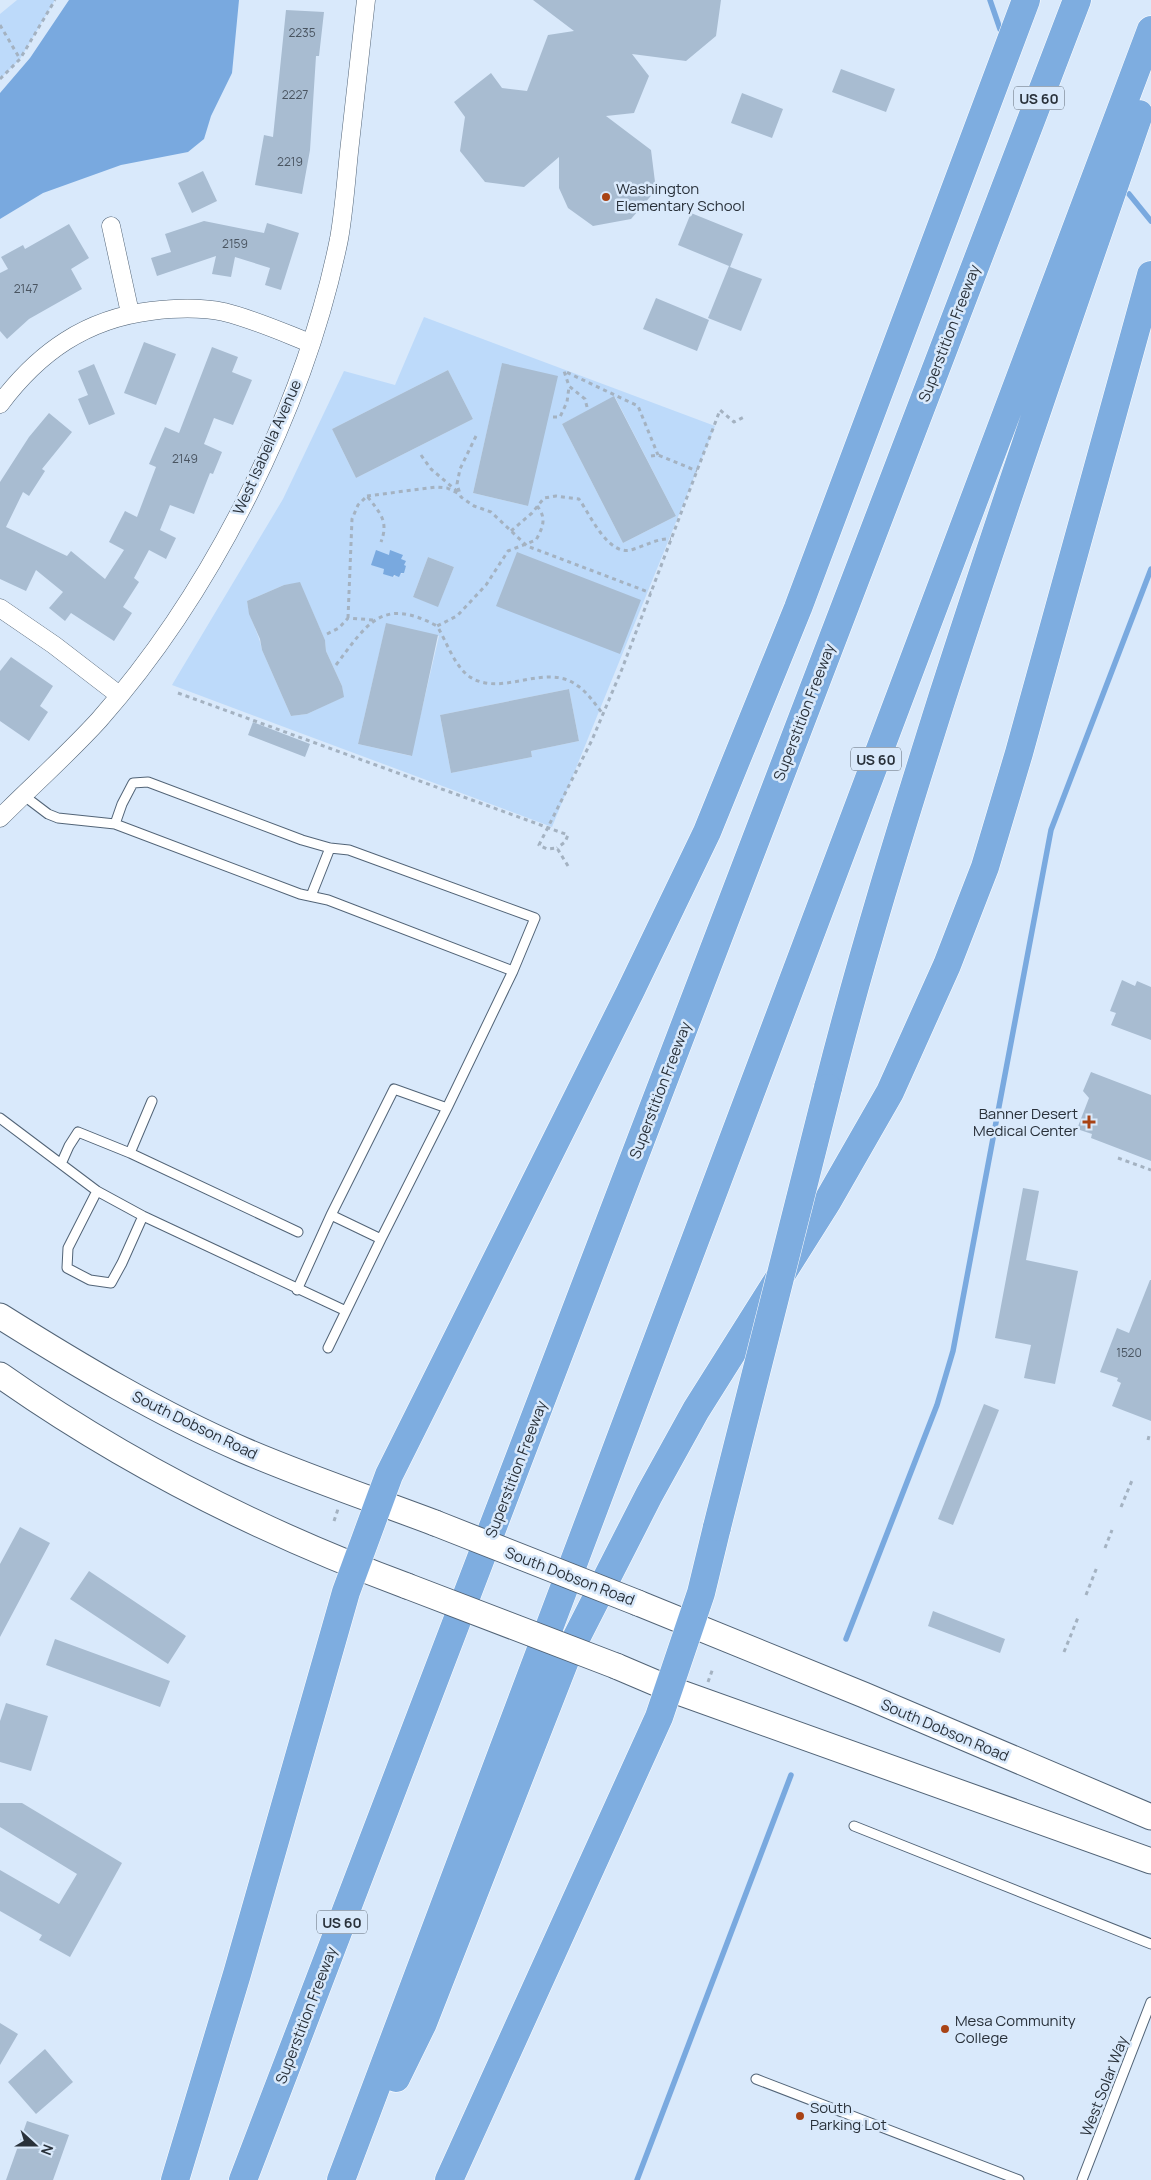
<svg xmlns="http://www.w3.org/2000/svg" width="1151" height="2180" font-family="Manrope,sans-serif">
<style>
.green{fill:#bddafa;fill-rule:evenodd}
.water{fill:#79a9df}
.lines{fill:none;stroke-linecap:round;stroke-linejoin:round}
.stream{stroke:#79a9df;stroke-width:5.5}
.building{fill:#a8bcd1}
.lane-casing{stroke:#526477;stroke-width:11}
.street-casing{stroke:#526477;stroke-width:19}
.secondary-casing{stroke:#526477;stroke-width:27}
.highway-casing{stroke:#fff;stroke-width:29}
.path{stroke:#a4b2c1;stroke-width:3;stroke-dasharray:4 4;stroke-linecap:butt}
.lane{stroke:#fff;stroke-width:9}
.street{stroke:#fff;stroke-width:18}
.secondary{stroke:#fff;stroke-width:25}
.highway{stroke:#7eade0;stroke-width:28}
.secondary-bridge-casing{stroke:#526477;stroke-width:27;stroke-linecap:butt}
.highway-bridge-casing{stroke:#fff;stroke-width:29;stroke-linecap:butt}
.secondary-bridge{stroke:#fff;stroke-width:25}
.highway-bridge{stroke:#7eade0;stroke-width:28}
.poi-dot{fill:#a84315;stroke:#d9e9fb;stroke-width:2}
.labels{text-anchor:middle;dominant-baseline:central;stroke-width:5;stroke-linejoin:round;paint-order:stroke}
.number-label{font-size:12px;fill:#495460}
.shield{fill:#d9e9fb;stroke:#5e6874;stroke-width:1}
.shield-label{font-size:14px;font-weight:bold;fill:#29313a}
.poi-label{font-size:15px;fill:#29313a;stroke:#d9e9fb;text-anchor:start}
.street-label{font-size:15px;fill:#29313a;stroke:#d9e9fb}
</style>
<rect width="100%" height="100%" fill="#d9e9fb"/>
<path class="green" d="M17 0H55L20 59 0 79V14Z
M424 317 715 426 552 827 172 685 283 499 344 371 395 385ZM502 364 528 506 473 493ZM448 370 473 419 356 478 332 429ZM615 397 676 516 623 543 562 424ZM428 557 454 567 438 606 413 597ZM406 566 403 573 393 577 383 573 384 570ZM300 583 325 640 326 651 342 686 343 697 307 714 291 716 262 650C259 633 249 619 247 601L284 585ZM386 624 439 636 411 756 358 744ZM569 689 579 741 531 751 532 757 451 773 440 715Z"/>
<path class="water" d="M69 0H239L232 73 211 116 204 139 188 152 121 165 43 193 0 219V93L30 58Z
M376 550 389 555 390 550 403 555 401 559 406 561 404 565 406 566 404 573H401L399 577 394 575 393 577 383 574 384 569 371 565Z"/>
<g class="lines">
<path class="stream" d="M990 0 1000 29
M1129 194 1151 221
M846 1639 937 1405 953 1351 1051 830 1151 569
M637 2180 791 1775"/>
</g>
<path class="building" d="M533 0H721L716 36 686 61 632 54 649 76 634 113 606 116 651 150 656 190 631 219 593 226 568 208 559 188V157L524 187 485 182 460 151 465 117 454 102 491 73 502 88 527 91 548 35 574 31Z
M286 10 324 12 319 56H316L310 150 302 194 255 185 264 135 273 137Z
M841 69 895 89 886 112 832 92Z
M742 93 783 109 772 138 731 123Z
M203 171 217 201 192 213 178 183Z
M691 213 743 234 730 267 762 279 741 331 708 318 729 266 678 245Z
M204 221 264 233 267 223 299 233 281 290 265 285 270 268 235 257 231 277 212 274 216 256 157 276 151 258 171 252 165 234Z
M69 224 89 258 71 269 82 289 29 319 7 339 0 331V273L8 269 1 257 23 245 25 249Z
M656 298 709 320 697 351 643 329Z
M144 342 176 354 156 405 124 393Z
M212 347 238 357 232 372 252 380 233 425 214 418 204 444 222 452 213 474 210 473 194 514 170 505 160 530 176 538 166 559 149 550 134 578 139 582 123 607 132 613 114 641 71 613 65 621 49 608 63 592 36 570 26 591 0 579V482L29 437 49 413 72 432 42 469 45 471 29 496 23 492 6 527 67 556 71 551 105 579 124 550 109 542 125 511 137 517 156 467 149 464 165 427 179 433Z
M502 363 558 376 528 506 473 493Z
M94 364 115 414 89 425 78 399 88 395 78 371Z
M448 370 473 419 356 478 332 429Z
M614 396 676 516 623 543 562 424Z
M517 552 641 600 620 654 496 606Z
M428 557 454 567 438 607 413 597Z
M300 582 325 640 326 651 342 686 344 697 307 714 291 716 262 650 260 639 249 614 247 601 284 585Z
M386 623 438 635 412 756 358 744Z
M11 657 53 686 40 706 48 712 29 741 0 721V671Z
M569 689 579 741 531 751 532 757 451 773 440 715Z
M253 722 310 744 305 757 248 735Z
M1122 980 1135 986 1137 981 1151 987V1040L1111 1025 1116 1013 1110 1011Z
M1091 1072 1151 1095V1161L1091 1138 1092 1134 1077 1129 1089 1098 1083 1091Z
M1023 1188 1039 1191 1026 1260 1078 1271 1055 1384 1024 1378 1031 1345 995 1338Z
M1150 1280H1151V1421L1112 1406 1121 1383 1117 1381 1118 1378 1100 1372 1117 1328 1129 1333Z
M984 1404 999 1410 953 1525 938 1519Z
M20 1527 50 1543 0 1637V1564Z
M89 1571 186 1636 168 1664 70 1599Z
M933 1611 1005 1639 1000 1653 928 1626Z
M55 1639 170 1681 160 1707 46 1665Z
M6 1703 48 1716 31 1771 0 1762V1721Z
M0 1803H22L122 1863 70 1957 39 1940 42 1935 0 1911V1870L59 1904 77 1874 0 1827Z
M0 2023 18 2034 0 2065Z
M45 2049 73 2082 36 2114 8 2082Z
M27 2121 69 2135 53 2180H6Z"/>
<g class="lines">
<g class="lane-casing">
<path id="lane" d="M23 795 48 814 58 818 115 824 300 894 328 900 513 971 535 918 349 850 330 848 302 840 148 782 133 783 122 804 115 824
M311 896 330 848
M447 1108 513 971
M0 1118 97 1191 143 1216 122 1263 111 1283 90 1280 67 1268 68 1248 97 1191
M130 1153 152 1101
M61 1164 69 1146 78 1132 130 1153 298 1232
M331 1215 394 1089 447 1108 381 1239
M143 1216 346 1311 381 1239 331 1215 297 1290
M328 1348 346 1311
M854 1826 1151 1944
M756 2079 1019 2180
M1082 2180 1151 2002"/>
</g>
<g class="street-casing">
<path id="street" d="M111 226 130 313
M0 404C39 352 86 319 151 311 175 308 200 307 224 312 253 319 282 332 310 343
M0 608 54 645 119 695
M0 818C33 785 68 754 99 720 212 592 305 407 339 239 344 211 346 181 349 152 355 101 360 51 366 0"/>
</g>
<g class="secondary-casing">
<path id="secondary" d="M0 1316C78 1365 158 1413 243 1450 306 1477 371 1499 435 1523
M0 1375C125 1463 264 1533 407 1586
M638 1603 864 1695 1151 1817
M616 1666 670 1689 1151 1861"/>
</g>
<g class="highway-casing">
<path id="highway" d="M828 1088C861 957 901 828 942 698 1005 502 1072 308 1139 114
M396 2078 423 2023 566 1658 649 1495 696 1410 827 1202 890 1092 947 965 985 867 1019 753 1151 275
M175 2180 237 1974 346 1592 389 1475 630 992 707 832 798 608 1026 0
M243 2180 1077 0
M341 2180 1151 30
M449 2180 659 1717 701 1593 717 1527"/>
</g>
<path class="path" d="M0 25 20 59
M0 79 20 59 55 0
M587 407 585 399 569 386 564 371 638 406 658 455
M553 417H560L567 402 569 387
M476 436 460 469 457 484 461 497 474 506 491 512 527 546 651 593
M421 455 431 469 458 492
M651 456 658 455 697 471
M367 496 436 487 447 488 460 494
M537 506C547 518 543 527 536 540L508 551 486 585 457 616 437 626C447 642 454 666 470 677 503 698 546 661 578 686 588 693 595 704 603 714
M511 531 532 513 544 498 556 496 579 499C591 516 609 559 634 549 647 545 658 538 671 539
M348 618 352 519 358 505 367 496C380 513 389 521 381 542
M327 634 339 628 348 618 373 620
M336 665C367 624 382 596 437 626
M178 693 568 835 565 842 557 848
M568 866 557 848 547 849 539 845 543 837 592 740 622 669 720 410 734 422 746 416
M1118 1158 1151 1170
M1148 1440 1149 1436
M1121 1507 1133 1478
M334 1521 338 1509
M1105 1548 1112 1530
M1086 1595 1097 1567
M1064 1652 1079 1615
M708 1682 713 1668"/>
<use href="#lane" class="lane"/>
<use href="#street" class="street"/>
<use href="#secondary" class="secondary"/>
<use href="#highway" class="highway"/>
<g class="secondary-bridge-casing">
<path id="secondary-bridge" d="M435 1523 638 1603
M407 1586 616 1666"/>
</g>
<g class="highway-bridge-casing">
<path id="highway-bridge" d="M717 1527 828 1088"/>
</g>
<use href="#secondary-bridge" class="secondary-bridge"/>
<use href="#highway-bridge" class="highway-bridge"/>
</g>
<g class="poi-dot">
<circle cx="606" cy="197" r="5"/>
<path d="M1086.5 1114.5h5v5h5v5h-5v5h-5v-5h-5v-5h5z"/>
<circle cx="945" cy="2029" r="5"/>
<circle cx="800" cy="2116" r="5"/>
</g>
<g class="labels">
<g class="number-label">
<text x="302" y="32">2235</text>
<text x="295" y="94">2227</text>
<text x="290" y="161">2219</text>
<text x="235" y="243">2159</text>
<text x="26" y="288">2147</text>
<text x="185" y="458">2149</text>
<text x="1129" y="1352">1520</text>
</g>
<g class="shield">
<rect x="1014" y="86.5" width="50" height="23" rx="4"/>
<rect x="851" y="747.5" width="50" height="23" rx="4"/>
<rect x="317" y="1910.5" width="50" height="23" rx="4"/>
</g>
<g class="shield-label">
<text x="1039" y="98">US 60</text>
<text x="876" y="759">US 60</text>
<text x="342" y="1922">US 60</text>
</g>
<g class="poi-label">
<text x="616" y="188">Washington<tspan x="616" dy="17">Elementary School</tspan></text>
<text x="1078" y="1113" text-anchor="end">Banner Desert<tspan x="1078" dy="17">Medical Center</tspan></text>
<text x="955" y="2020">Mesa Community<tspan x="955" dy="17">College</tspan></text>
<text x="810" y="2107">South<tspan x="810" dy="17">Parking Lot</tspan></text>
</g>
<g class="street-label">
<text transform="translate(949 333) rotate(-69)">Superstition Freeway</text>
<text transform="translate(267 447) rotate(-66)">West Isabella Avenue</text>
<text transform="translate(804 712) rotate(-69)">Superstition Freeway</text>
<text transform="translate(660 1090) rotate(-69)">Superstition Freeway</text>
<text transform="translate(195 1425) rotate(26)">South Dobson Road</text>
<text transform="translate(516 1469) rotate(-69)">Superstition Freeway</text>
<text transform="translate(570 1576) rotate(21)">South Dobson Road</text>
<text transform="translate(945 1730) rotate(23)">South Dobson Road</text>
<text transform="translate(306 2015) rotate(-69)">Superstition Freeway</text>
<text transform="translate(1104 2086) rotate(-69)">West Solar Way</text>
</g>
</g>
<g transform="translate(35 2145) rotate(111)" stroke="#d9e9fb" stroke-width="4" paint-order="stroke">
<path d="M0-4L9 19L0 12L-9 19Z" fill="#29313a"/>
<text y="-8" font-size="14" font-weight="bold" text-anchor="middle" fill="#29313a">N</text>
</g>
</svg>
